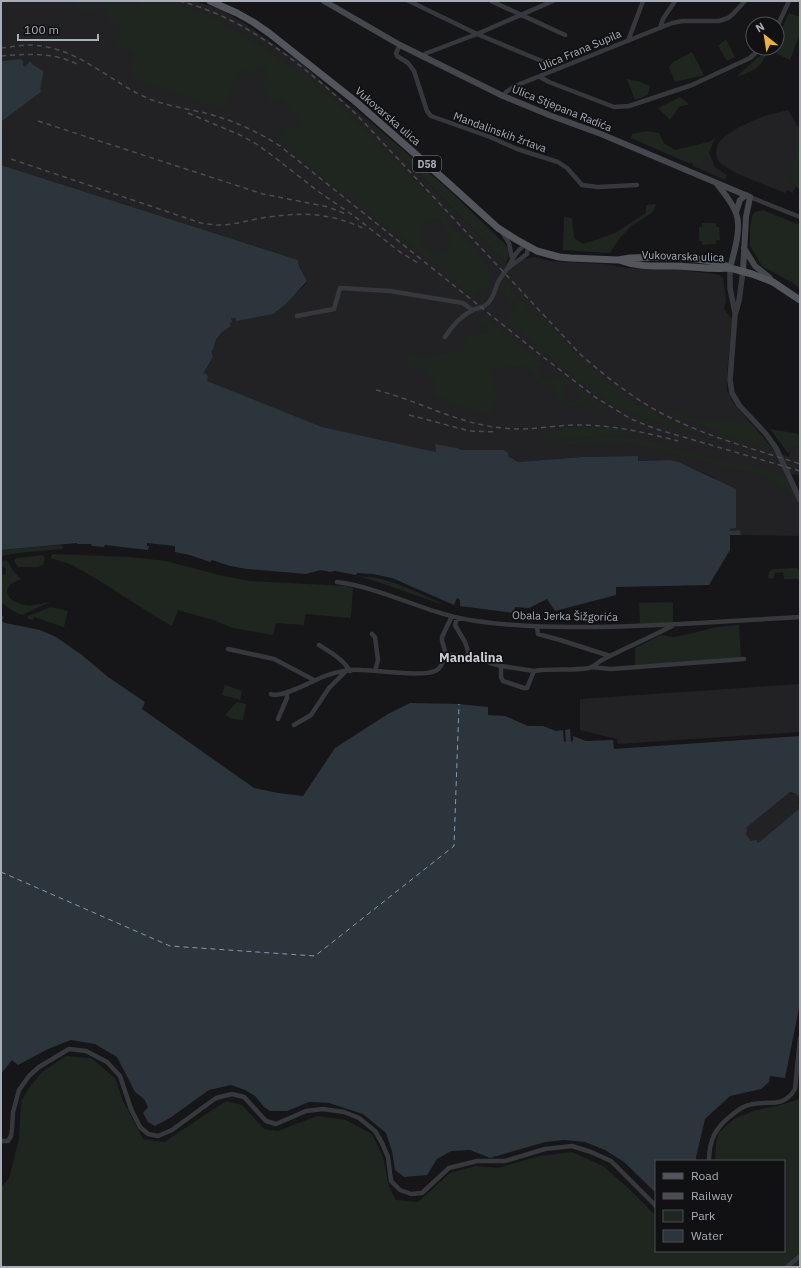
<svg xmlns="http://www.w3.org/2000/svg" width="801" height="1268" font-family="'IBM Plex Sans',sans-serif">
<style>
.built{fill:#222225}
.green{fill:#1e261f;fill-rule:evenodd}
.water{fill:#2c353c}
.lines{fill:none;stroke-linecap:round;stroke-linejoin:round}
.ferry{stroke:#7f9bb3;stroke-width:1;stroke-dasharray:5 4;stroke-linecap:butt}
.minor{stroke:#37383d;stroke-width:4.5}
.tertiary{stroke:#37383d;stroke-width:5.5}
.secondary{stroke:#45474d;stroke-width:6}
.primary{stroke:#53555c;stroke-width:7}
.rail{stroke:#4a4c52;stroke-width:1.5;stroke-dasharray:5 4;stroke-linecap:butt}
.labels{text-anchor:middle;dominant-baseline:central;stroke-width:3.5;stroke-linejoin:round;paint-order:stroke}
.shield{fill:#111113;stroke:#7b7e86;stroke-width:1}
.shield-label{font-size:10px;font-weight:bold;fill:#a8adb8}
.street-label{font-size:11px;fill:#a8adb8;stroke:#111113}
.quarter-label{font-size:13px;font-weight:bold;fill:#c9ccd4;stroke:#111113}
</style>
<rect width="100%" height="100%" fill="#161618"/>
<path class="built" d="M1 1H194L220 9 247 25 302 64 368 121 512 269 524 259 535 257 550 261 605 264 627 268 681 270 714 274 719 275 723 278 726 300 724 309 732 319 727 375V390L733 403 763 437 775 452 789 457 790 450 794 446H800V476L795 474 786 476 800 504V536L741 535 740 530 730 531V529L736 528 715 478 679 462 670 460 638 461V456L582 457 518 462 508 456 504 450H461L457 448 435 444 436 452 322 427 206 381 203 374 213 357V346L221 333 231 326 230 322 231 318H236V321L286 304 295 294 306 284 307 281 299 265 298 260 1 165V122L41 92 40 84 43 76 42 71 32 64 31 61 29 62 26 67 22 65 20 59 1 61Z
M788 110 800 130V137L797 146 793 169 790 177 793 184 796 186 793 193 787 190 785 193 738 174 721 164 717 158 716 152 718 144 724 137 739 127 764 116Z
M715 138 709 152 715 167 727 175 725 180 693 166V161L708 143Z
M800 684V732L618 744 617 739 580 730V699Z
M790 792 791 794H796L799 797 800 796V800L798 802 800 805V808L758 843 751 841 746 834 747 829 746 828Z"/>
<path class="green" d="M77 1H118L129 8 139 4 140 1H162L182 6 219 19 229 28 245 36 295 68 310 79 349 113 447 216 446 221 455 229 460 232 475 248 491 271 493 280 492 286 489 290 481 288 473 294 449 279 399 234 382 223 354 201 277 141 287 125 297 127 301 123 299 119 282 99 274 102 269 101 262 81 267 70 259 68 252 75 247 72 238 70 237 76 231 85V95L223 110 142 82 134 78 131 72H129V65H132L134 53 120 49 117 45 120 28 115 26V22L109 21 106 10 99 8 86 14C80 11 76 8 77 1ZM435 218C448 224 451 237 449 250L444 253 435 255 421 243V240L425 220Z
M789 13 800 17V34L790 60 769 50C759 69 756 70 736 77L768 48H777V40Z
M726 39 735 57 727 61 718 46Z
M692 52 704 75 675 82 669 67 673 62Z
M627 79 641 82 650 86 648 95 635 100Z
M680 97 689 104 679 107 670 120 658 108Z
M349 104H350L449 190 505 244C510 251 510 255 506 263L368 121Z
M647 131 659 133 664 143 675 150 713 141 708 155 701 164 688 163 631 138 632 134Z
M800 137V190L793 184 790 177C794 164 795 150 800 137Z
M656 204 653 212 631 226 619 239 610 253 563 250 564 217 572 218 574 238 583 244 615 233 646 213V205Z
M763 210 800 225V288L791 282 762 266 750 246V229L752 216 755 212Z
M702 223H716V227H719L720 240H716V244L702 245V241H699V227H702Z
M508 281 512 287 511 293 517 299 525 301 526 309C533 313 541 317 547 322 560 335 571 350 584 362 617 393 668 425 711 438L710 439 633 414 617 407 587 387 506 321 510 314 515 311 516 305 513 300 508 299 501 290 503 288 502 283Z
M486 318 501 329 547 366 548 370H545L542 365 537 366V371L544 380H555L556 374 605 408 601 412 596 407 597 405 587 400 584 404 571 406 559 399 553 387 540 383 531 371 522 366 507 367 492 371 497 402 491 412V417L463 408 434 395 435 379 425 377 424 367 413 369 407 374 408 353 421 356 463 351 466 338 470 335 488 332 489 328 485 325 477 323 476 320ZM563 384H565L582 396 576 401 567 400 561 391Z
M663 408 699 419 750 423 773 449 763 448 686 420 667 412Z
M573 427H602L631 431 634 435C604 435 575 438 545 441L541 431Z
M770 429 800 434V446H794L788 453Z
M607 436 641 439 734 464 751 465 786 476 799 502 797 504 786 487 782 489 767 478 756 473 755 474 653 448 629 443 539 445 559 442Z
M60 545 64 547 62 549 18 553 1 556V550Z
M54 554 130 557 166 561 219 575 249 581 346 586 353 588 351 618 305 614 304 625 276 623 273 635 233 628 213 620 178 610 172 626C138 607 106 583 72 565 65 562 58 561 51 558V555Z
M43 555 45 558 43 565 38 567H18L14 561 15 559 18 558Z
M6 560 8 562 13 571 21 579C0 586 4 601 25 605 33 607 42 603 50 602L22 615 11 610 1 602V573L5 575 6 569 1 565V562Z
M797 568 800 571V579H784L783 572 775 573 773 579 768 578 769 572 773 569Z
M361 577C384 574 425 596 447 606L372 580Z
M673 602V623H640L639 603Z
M51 607 68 611 64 627 34 617 33 620 27 618 28 616Z
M739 625 741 658 635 665V648L661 635 674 637 685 635 717 627Z
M225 685 242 691 240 700 222 695Z
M237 702 246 704 243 720 232 719 225 715Z
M66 1056 91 1058 115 1078 123 1101 143 1139 164 1142 226 1101 242 1105 264 1129 278 1131 317 1116 346 1120 372 1134 383 1157 389 1187 396 1200 418 1202 450 1173 476 1166 498 1168 539 1156 572 1152 603 1166 626 1186 656 1216V1251H784V1161H715L716 1143 719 1132 734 1119 756 1110 777 1106 800 1099V1267H1V1187H2L9 1178 19 1139 21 1101 28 1089 42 1072Z"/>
<path class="water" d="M20 59 23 61V65L25 67 29 62 31 61 32 64 43 71C44 79 39 84 41 92L1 122V61Z
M1 165 298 260 299 266 307 281 286 304 273 314 236 321V318H231L232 322 230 323 231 326 221 333 216 340 212 352 213 357 203 374 205 373 208 376 207 381 322 427 436 452 435 444 457 448 461 450H504L508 453V456L518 462 582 457 638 456V461L670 460 679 462 736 489V528L730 529V531L740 530 741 535H730V550L709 585 616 587V595L555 611 547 599 529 608 515 607 514 613 460 606V600L457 598 454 605 392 578 373 574 357 573 356 575 335 571 330 572 321 570 306 574 247 569 230 566 212 560 210 562 190 555 175 552V546L147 543V546H149L148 550 105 545 104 547 92 546 91 544H77V543L1 550Z
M4 616 2 621 5 623 40 630 56 637 82 655 108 677 145 702 142 709 254 788 278 793 303 796 335 748 388 714 410 703 459 704 488 707V715L505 716 528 726H543L556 731 563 730 564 742 566 741 565 730 570 729 571 742 573 741V736L586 741 613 740 614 749 800 736V796L799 797 796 794 790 792 746 828 747 829 746 834 751 841 756 840 758 843 800 808V1008H799L785 1078 770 1076 769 1082 761 1089 730 1096 705 1119 696 1157V1161H656V1193L624 1162 605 1150 585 1142 564 1140 545 1142 490 1158 470 1150 451 1151 437 1159 427 1175 404 1177 395 1170 392 1151 386 1133 363 1114 329 1103 309 1102 287 1111H270L264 1107 255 1096 245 1090 231 1085 209 1090 170 1118 155 1126 148 1122 143 1113 148 1107 144 1099 135 1092 117 1057 95 1044 71 1040 48 1049 18 1065 12 1060 1 1074V617Z"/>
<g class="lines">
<path class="ferry" d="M1 872 170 946 315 956 454 846 459 704"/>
<path class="minor" d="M409 1 477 34 544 62
M491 1 565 35
M777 27 789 1
M660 28 663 19 675 1
M628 41 643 1
M400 45 396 53 397 56 408 63 414 71 427 111 431 116 490 137 517 149 558 162 567 168 582 185 598 187 637 185
M422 56 427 53 477 34 553 1
M540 77 549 82 614 107 629 106 692 85 750 58 761 48
M503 96 506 92 515 86 672 23 683 21H719L728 18 733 14 745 1
M750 197 800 217
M502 232 509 243 512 258
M507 269 527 254 528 246
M297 316 334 309 340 288 390 291 463 303 472 310
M445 337C452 326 460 317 471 311 476 308 483 308 487 304 494 298 495 289 498 282 501 277 504 273 507 269 512 260 516 251 525 245
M337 582C385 588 428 615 476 621 516 627 557 627 597 627 665 626 732 621 800 617
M457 618 455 625 465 642 469 654
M537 627 538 634 560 640 610 656
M372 634 375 637 378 660 375 671
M319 645C330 652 343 659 350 671
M228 649 274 659 314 680
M446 654 463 657 469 654 485 659 490 663 501 666 534 671
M501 666V677L503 681 524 688H527L534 671C552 668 571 671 589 668 594 667 598 662 602 660 625 648 649 638 672 626
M591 667 611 669 744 659
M271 694C281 699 314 680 325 676 335 672 350 669 361 670 376 670 426 678 437 670 442 667 444 659 446 654L442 641V637L452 616
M278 719 287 698V692
M294 725 311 715 329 688 345 672
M1 1141H8L11 1136 12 1129 13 1112 19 1090 29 1076 39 1067 69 1049 86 1051 107 1062 120 1076 131 1109 140 1127 148 1134 158 1136 172 1130 216 1098 232 1094 244 1097 266 1121 276 1124 306 1111 323 1109 344 1112 359 1118 375 1131 382 1143 388 1157 391 1181 400 1190 411 1194 422 1193 449 1168 477 1161H505L545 1149 572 1146 591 1152 611 1161 656 1206
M709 1161C709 1139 716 1127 733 1114 737 1111 743 1106 749 1105 766 1099 783 1110 795 1089L800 1038
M787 1267 800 1256"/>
<path class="tertiary" d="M730 268V288L735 313
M743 271 739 301 735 315 730 380 732 393 739 405 766 434 776 448 800 500"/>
<path class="secondary" d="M324 1 400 45 503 96 549 115 601 134 750 197 746 217 743 271
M717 184C724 193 732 202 736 213 742 228 734 252 730 268
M736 212 740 200 746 195
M744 248 755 266 769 277 772 282"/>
<path class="primary" d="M210 1 237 13 253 22 269 33 355 101 446 181 498 228 517 240 537 251 559 257 570 258 618 260 630 258 664 257 687 258 719 262 730 268 752 274 773 282 800 300
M619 260C638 267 652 266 671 266 691 266 710 270 729 268"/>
<path class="rail" d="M179 1C246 17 306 68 356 114L581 355C610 380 639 403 673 419 714 439 758 450 800 464
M1 48C11 47 21 45 31 45 54 46 75 55 94 67 113 78 131 92 152 100 169 106 188 109 205 113 232 120 257 131 280 146L538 353 595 397 631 419 656 429 800 471
M1 56C27 54 53 52 77 64
M188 113 240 135 255 143 269 153 319 192 354 216 400 252 418 263
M38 121 263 194 328 207 346 214
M11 159 201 223C207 224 213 225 220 225 234 225 253 219 268 217 306 212 330 213 365 229
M376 390C420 401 457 424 503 428 526 431 550 426 573 425 609 424 643 432 678 441
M409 415 470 431 497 432"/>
</g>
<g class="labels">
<rect class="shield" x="413" y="156" width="28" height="16" rx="3"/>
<g class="shield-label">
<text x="427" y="164">D58</text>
</g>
<g class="street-label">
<text transform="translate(580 50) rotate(-23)">Ulica Frana Supila</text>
<text transform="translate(562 108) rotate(22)">Ulica Stjepana Radića</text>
<text transform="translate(388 116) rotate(41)">Vukovarska ulica</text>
<text transform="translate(500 132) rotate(20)">Mandalinskih žrtava</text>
<text transform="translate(683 256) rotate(2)">Vukovarska ulica</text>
<text transform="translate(565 616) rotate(1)">Obala Jerka Šižgorića</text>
</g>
<g class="quarter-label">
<text x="471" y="657">Mandalina</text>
</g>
</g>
<rect width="801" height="1268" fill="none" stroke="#a8adb8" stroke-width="4"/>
<rect x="655" y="1160" width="130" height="92" fill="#111113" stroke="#4d4f55"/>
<rect x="663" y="1173" width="20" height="6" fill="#53555c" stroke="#4d4f55"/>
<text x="691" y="1180" font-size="12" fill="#a8adb8">Road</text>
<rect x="663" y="1193" width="20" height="6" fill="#4a4c52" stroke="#4d4f55"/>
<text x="691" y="1200" font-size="12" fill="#a8adb8">Railway</text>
<rect x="663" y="1210" width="20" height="12" fill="#1e261f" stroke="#4d4f55"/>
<text x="691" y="1220" font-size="12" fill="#a8adb8">Park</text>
<rect x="663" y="1230" width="20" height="12" fill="#2c353c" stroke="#4d4f55"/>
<text x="691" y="1240" font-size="12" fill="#a8adb8">Water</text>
<g transform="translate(765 36) rotate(330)"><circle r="19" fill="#111113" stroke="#4d4f55"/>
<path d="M0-3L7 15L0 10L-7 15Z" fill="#f2b134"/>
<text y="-6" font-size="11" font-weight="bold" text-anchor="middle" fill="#a8adb8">N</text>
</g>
<path d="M18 34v6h80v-6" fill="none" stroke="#a8adb8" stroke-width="2"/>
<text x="24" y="34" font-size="12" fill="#a8adb8" stroke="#111113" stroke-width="3" paint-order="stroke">100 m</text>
</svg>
